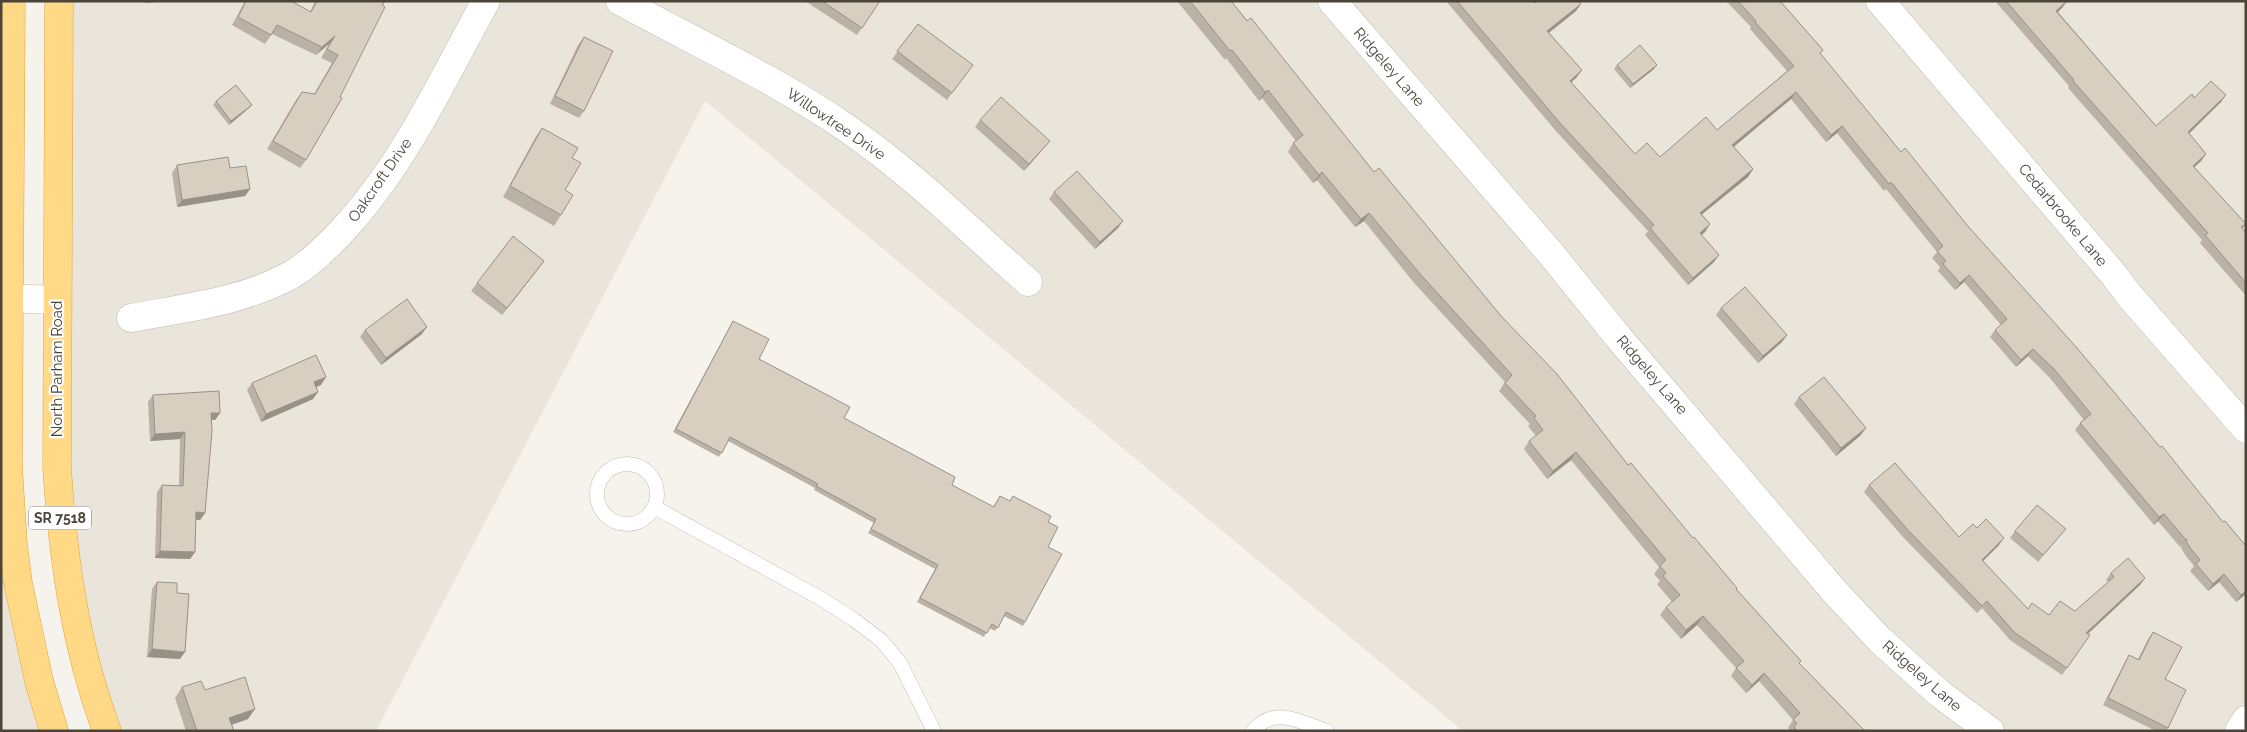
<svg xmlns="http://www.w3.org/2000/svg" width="2247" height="732" font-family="Raleway,sans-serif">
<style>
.residential{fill:#eae5da}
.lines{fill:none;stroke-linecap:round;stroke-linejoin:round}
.service-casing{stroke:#c2bbae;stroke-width:15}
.minor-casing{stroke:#c2bbae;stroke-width:29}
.trunk-casing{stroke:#e0a43c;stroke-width:29}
.service{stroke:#fff;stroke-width:14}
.minor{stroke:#fff;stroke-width:28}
.trunk{stroke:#ffd985;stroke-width:28}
.wall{fill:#bab2a6}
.shaded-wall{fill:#979187}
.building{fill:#d8cfc1;stroke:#979187}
.labels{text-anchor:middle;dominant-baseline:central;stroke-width:4.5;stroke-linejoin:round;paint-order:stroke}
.shield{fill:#fff;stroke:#817c74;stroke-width:1}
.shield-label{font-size:14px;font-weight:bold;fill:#4b4439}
.street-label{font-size:15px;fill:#4b4439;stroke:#fff}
</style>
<rect width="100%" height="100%" fill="#f6f3ec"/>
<path class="residential" d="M1 1 9 479 54 731H1Z
M58 1H2246V731H1463L705 101 376 731H107L68 582Z"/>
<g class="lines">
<g class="service-casing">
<path id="service" d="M597 494a30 30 0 1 1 60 0a30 30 0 1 1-60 0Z
M654 507 820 598 853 619 882 641 900 663 934 731
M1253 731C1274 705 1300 722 1327 731"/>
</g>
<g class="minor-casing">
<path id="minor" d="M620 1C695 42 775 79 845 127 911 172 968 229 1028 282
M1332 1 1552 255 1619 338 1835 592 1880 640 1940 694 1990 731
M1880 1 2114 275 2128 294 2246 429
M1 298 57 300
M131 318C184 308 242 302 291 275 310 264 327 247 342 231 404 165 442 80 486 1
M2239 731 2246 720"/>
</g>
<g class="trunk-casing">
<path id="trunk" d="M11 1 8 466 13 544 18 583 39 681 54 731
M59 1 57 468C63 558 75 646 107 731"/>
</g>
<use href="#service" class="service"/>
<use href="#minor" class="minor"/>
<use href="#trunk" class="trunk"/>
</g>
<path class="wall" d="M245 1H291L310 12 315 1H385L306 160 300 168 267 149 296 100 302 92 314 94 332 63 321 58 329 44 316 55 272 34 265 44 232 25Z
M805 1H880L857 35Z
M1177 1H1231L1374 172 1501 316 1628 465 1693 538 1736 589 1801 661 1799 663 1865 731H1790L1788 728 1793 720 1759 681 1746 693 1731 676 1736 668 1697 625 1681 639 1660 615 1666 607 1672 602 1657 584 1660 581 1654 574 1659 567 1571 460 1547 479 1524 449 1529 441 1536 436 1528 426 1530 424 1499 391 1505 382 1415 284 1364 221 1355 227 1317 180 1313 183 1288 152 1293 143 1296 141 1262 98 1259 101 1226 58 1225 60Z
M1446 1H1534L1535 3 1581 4 1576 11 1549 33 1582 70 1576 78 1571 82 1635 154 1660 157 1717 130 1787 71 1750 29 1751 27 1726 1H1780L1823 50 1820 54 2246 594 2236 602 2219 582 2208 591 2190 571 2194 566 2186 556 2181 548 2182 546 2180 547 2158 521 2154 525 2075 430 2080 423 2084 420 2049 377 2028 356 2016 367 1990 337 1995 330 2001 325 1964 282 1955 290 1938 271 1940 267 1932 258 1937 252 1886 189 1884 191 1837 133 1826 142 1791 99 1734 147 1753 169 1748 177 1702 214 1710 224 1705 232 1701 235 1714 262 1688 285 1645 235 1648 231 1555 130Z
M1995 1H2067L2062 8 2058 12 2156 126 2194 98 2221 102 2189 134 2206 154 2201 161 2194 167 2246 224 2242 229 2246 233V296L2200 243 2202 240 2068 88 2069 86Z
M918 24 973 65 947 100 892 59Z
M584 37V111L579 118 550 104 578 45Z
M1617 65 1654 69 1630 88 1614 69Z
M216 101 252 105 249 108 229 125 213 105Z
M980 120 1044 148 1024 171 975 127Z
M542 128 572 158 565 190 561 215 554 226 503 197 535 138Z
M177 165 230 168 250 189 245 196 177 207 172 173Z
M1054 192 1118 228 1095 249 1049 199Z
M544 261 502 315 471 291 477 283Z
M1721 308 1787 335 1782 342 1758 363 1716 315Z
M733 321 759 359 844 418 952 485 993 507 1000 496 1010 501 1013 496 1048 522V547L1025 622 1023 626 1004 616 995 631 989 628 984 637 917 602 935 569 868 533 874 523 814 490 815 488 728 441 719 457 673 432Z
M365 330 422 334 381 365 360 337Z
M252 383 321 385 316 387 313 399 261 422 247 390Z
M153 395 220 413 215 420H211L205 513 200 520H195V552L190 559 155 558 157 492 162 485H179L180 439 150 441 148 402Z
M1799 397 1861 435 1836 456 1794 404Z
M1869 485 1959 537 1977 528 1999 545 1983 561 2028 609 2049 615 2075 611 2108 582 2106 580 2111 573 2145 578 2140 585 2088 634 2090 635 2062 675 2010 640 1982 608 1977 613 1902 536 1864 492Z
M2066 529 2060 536 2038 562 2010 538 2015 531Z
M157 582 180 659 147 657 152 589Z
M2153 632 2165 679 2168 728 2166 731H2156L2103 705 2125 662 2129 655 2138 659 2148 639Z
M182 687 205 690 248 719 232 725 234 731H186L175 698Z"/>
<path class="shaded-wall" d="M146 1H165L145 3Z
M2067 1 2062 8 2051 18 2056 11Z
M1581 4 1576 11 1542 38 1547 31Z
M335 36 329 44 316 55 322 47Z
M1657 65 1654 69 1630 88 1633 84Z
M1582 70 1576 78 1565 88 1570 81Z
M1268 90 1262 98 1259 101 1265 92Z
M1796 92 1791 99 1727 152 1732 145Z
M2226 95 2221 102 2183 139 2188 132Z
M252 105 249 108 229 125 231 121Z
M1842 126 1837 133 1826 142 1831 135Z
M1050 141 1044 148 1024 171 1029 164Z
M2206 154 2201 161 2188 173 2193 166Z
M1753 169 1748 177 1695 220 1700 213Z
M1322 172 1317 180 1313 183 1319 175Z
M250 189 245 196 177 207 182 200Z
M1369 213 1364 221 1355 227 1361 219Z
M1123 221 1118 228 1095 249 1100 242Z
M1710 224 1705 232 1695 241 1700 233Z
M1719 255 1714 262 1688 285 1693 278Z
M544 261 539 268 502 315 507 308Z
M1969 275 1964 282 1955 290 1960 283Z
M427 327 422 334 381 365 386 358Z
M1787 335 1782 342 1758 363 1763 356Z
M2033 349 2028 356 2016 367 2021 360Z
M326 377 321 385 309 390 314 382Z
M318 392 313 399 261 422 266 414Z
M211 413H220L215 420H206Z
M1866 428 1861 435 1836 456 1841 448Z
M185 432 180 439 150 441 155 434Z
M1576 452 1571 460 1547 479 1553 471Z
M196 512 205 513 200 520 191 519Z
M2164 514 2158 521 2154 525 2159 517Z
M2004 538 1999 545 1977 567 1982 560Z
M160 551 195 552 190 559 155 558Z
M2224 574 2219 582 2208 591 2213 584Z
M2145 578 2140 585 2081 640 2086 633Z
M2246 591V594L2236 602 2241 595Z
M1703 616 1697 625 1681 639 1686 630Z
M152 649 185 652 180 659 147 657Z
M1764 673 1759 681 1746 693 1752 685Z
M255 709 248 719 222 728 229 718Z"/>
<path class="building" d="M246 1H291L311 12 317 1H385L382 5 385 7 340 97 342 98 306 160 273 141 302 92 315 94 338 55 327 49 335 36 322 47 277 25 271 35 238 17Z
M822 1H880L862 28Z
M1190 1H1231L1247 21 1251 18 1374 172 1379 168 1501 316 1557 374 1628 465 1631 463 1693 538 1694 537 1737 588 1736 589 1801 661 1799 663 1865 731H1797L1794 727 1797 723 1793 720 1800 713 1764 673 1752 685 1736 668 1744 661 1703 616 1686 630 1666 607 1680 595 1663 576 1666 573 1660 566 1666 560 1576 452 1553 471 1529 441 1543 430 1534 418 1536 416 1505 383 1512 375 1421 275 1369 213 1361 219 1322 172 1319 175 1293 143 1303 135 1268 90 1265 92 1232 50 1230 51Z
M1457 1H1534L1535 3 1537 1H1579L1581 4 1547 31 1582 70 1570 81 1635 154 1647 143 1660 157 1706 117 1717 130 1794 66 1755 22 1756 21 1738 1H1780L1823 50 1820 53 1901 152 1905 148 1967 225 2077 348 2160 447 2162 446 2223 522 2225 521 2246 546V591L2241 595 2224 574 2213 584 2196 564 2200 560 2191 549 2186 541 2187 539 2186 540 2164 514 2159 517 2080 423 2091 414 2054 369 2033 349 2021 360 1995 330 2007 319 1969 275 1960 283 1943 264 1946 261 1937 251 1943 246 1891 182 1889 184 1842 126 1831 135 1796 92 1732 145 1753 169 1700 213 1710 224 1700 233 1719 255 1693 278 1650 228 1654 225 1560 123Z
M2006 1H2067L2056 11 2156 126 2192 94 2194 98 2211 81 2226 95 2188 132 2206 154 2193 166 2246 224 2241 227 2246 233V283L2205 235 2208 233 2073 81 2074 80Z
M918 24 973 65 952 93 897 51Z
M584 37 613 51 584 111 555 96Z
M1640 45 1657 65 1633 84 1617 65Z
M236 85 252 105 231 121 216 101Z
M1001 97 1050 141 1029 164 980 120Z
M542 128 578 148 572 158 581 163 565 190 573 195 561 215 510 186Z
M228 157 230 168 246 166 250 189 182 200 177 165Z
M1077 171 1123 221 1100 242 1054 192Z
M513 236 544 261 507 308 477 283Z
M1745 287 1787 335 1763 356 1721 308Z
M407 299 427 327 386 358 365 330Z
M733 321 769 339 759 359 850 407 844 418 955 477 952 485 994 507 1000 496 1010 501 1013 496 1051 516 1048 522 1058 527 1048 547 1062 554 1025 622 1006 612 998 628 992 624 987 633 920 598 938 565 871 529 876 519 816 486 818 484 730 437 722 453 676 429Z
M316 355 326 377 314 382 318 392 266 414 252 383Z
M1824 377 1866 428 1841 448 1799 397Z
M219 391 220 413H211L212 431 205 513 196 512 195 552 160 551 162 485 183 486 185 432 155 434 153 395Z
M1895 463 1959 537 1973 524 1977 528 1986 519 2004 538 1982 560 2028 609 2032 603 2049 615 2060 601 2075 611 2114 577 2111 573 2128 558 2145 578 2086 633 2090 635 2067 668 2015 633 1987 601 1982 606 1907 529 1869 485Z
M2037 505 2066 529 2043 555 2015 531Z
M157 582 177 583V593L189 594 185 652 152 649Z
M2153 632 2182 647 2165 679 2186 690 2168 728 2108 698 2129 655 2139 660Z
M245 677 255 709 229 718 234 731H197L182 687 201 681 205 690Z"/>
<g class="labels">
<rect class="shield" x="29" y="506.5" width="62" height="23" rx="4"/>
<g class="shield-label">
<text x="60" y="518">SR 7518</text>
</g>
<g class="street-label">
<text transform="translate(1389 67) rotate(49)">Ridgeley Lane</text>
<text transform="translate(836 124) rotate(34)">Willowtree Drive</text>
<text transform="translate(380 180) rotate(-55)">Oakcroft Drive</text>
<text transform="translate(2063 215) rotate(50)">Cedarbrooke Lane</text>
<text transform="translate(57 369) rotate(-90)">North Parham Road</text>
<text transform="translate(1652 375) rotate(49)">Ridgeley Lane</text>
<text transform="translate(1922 676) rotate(41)">Ridgeley Lane</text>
</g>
</g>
<rect width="2247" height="732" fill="none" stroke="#4b4439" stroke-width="5"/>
</svg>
